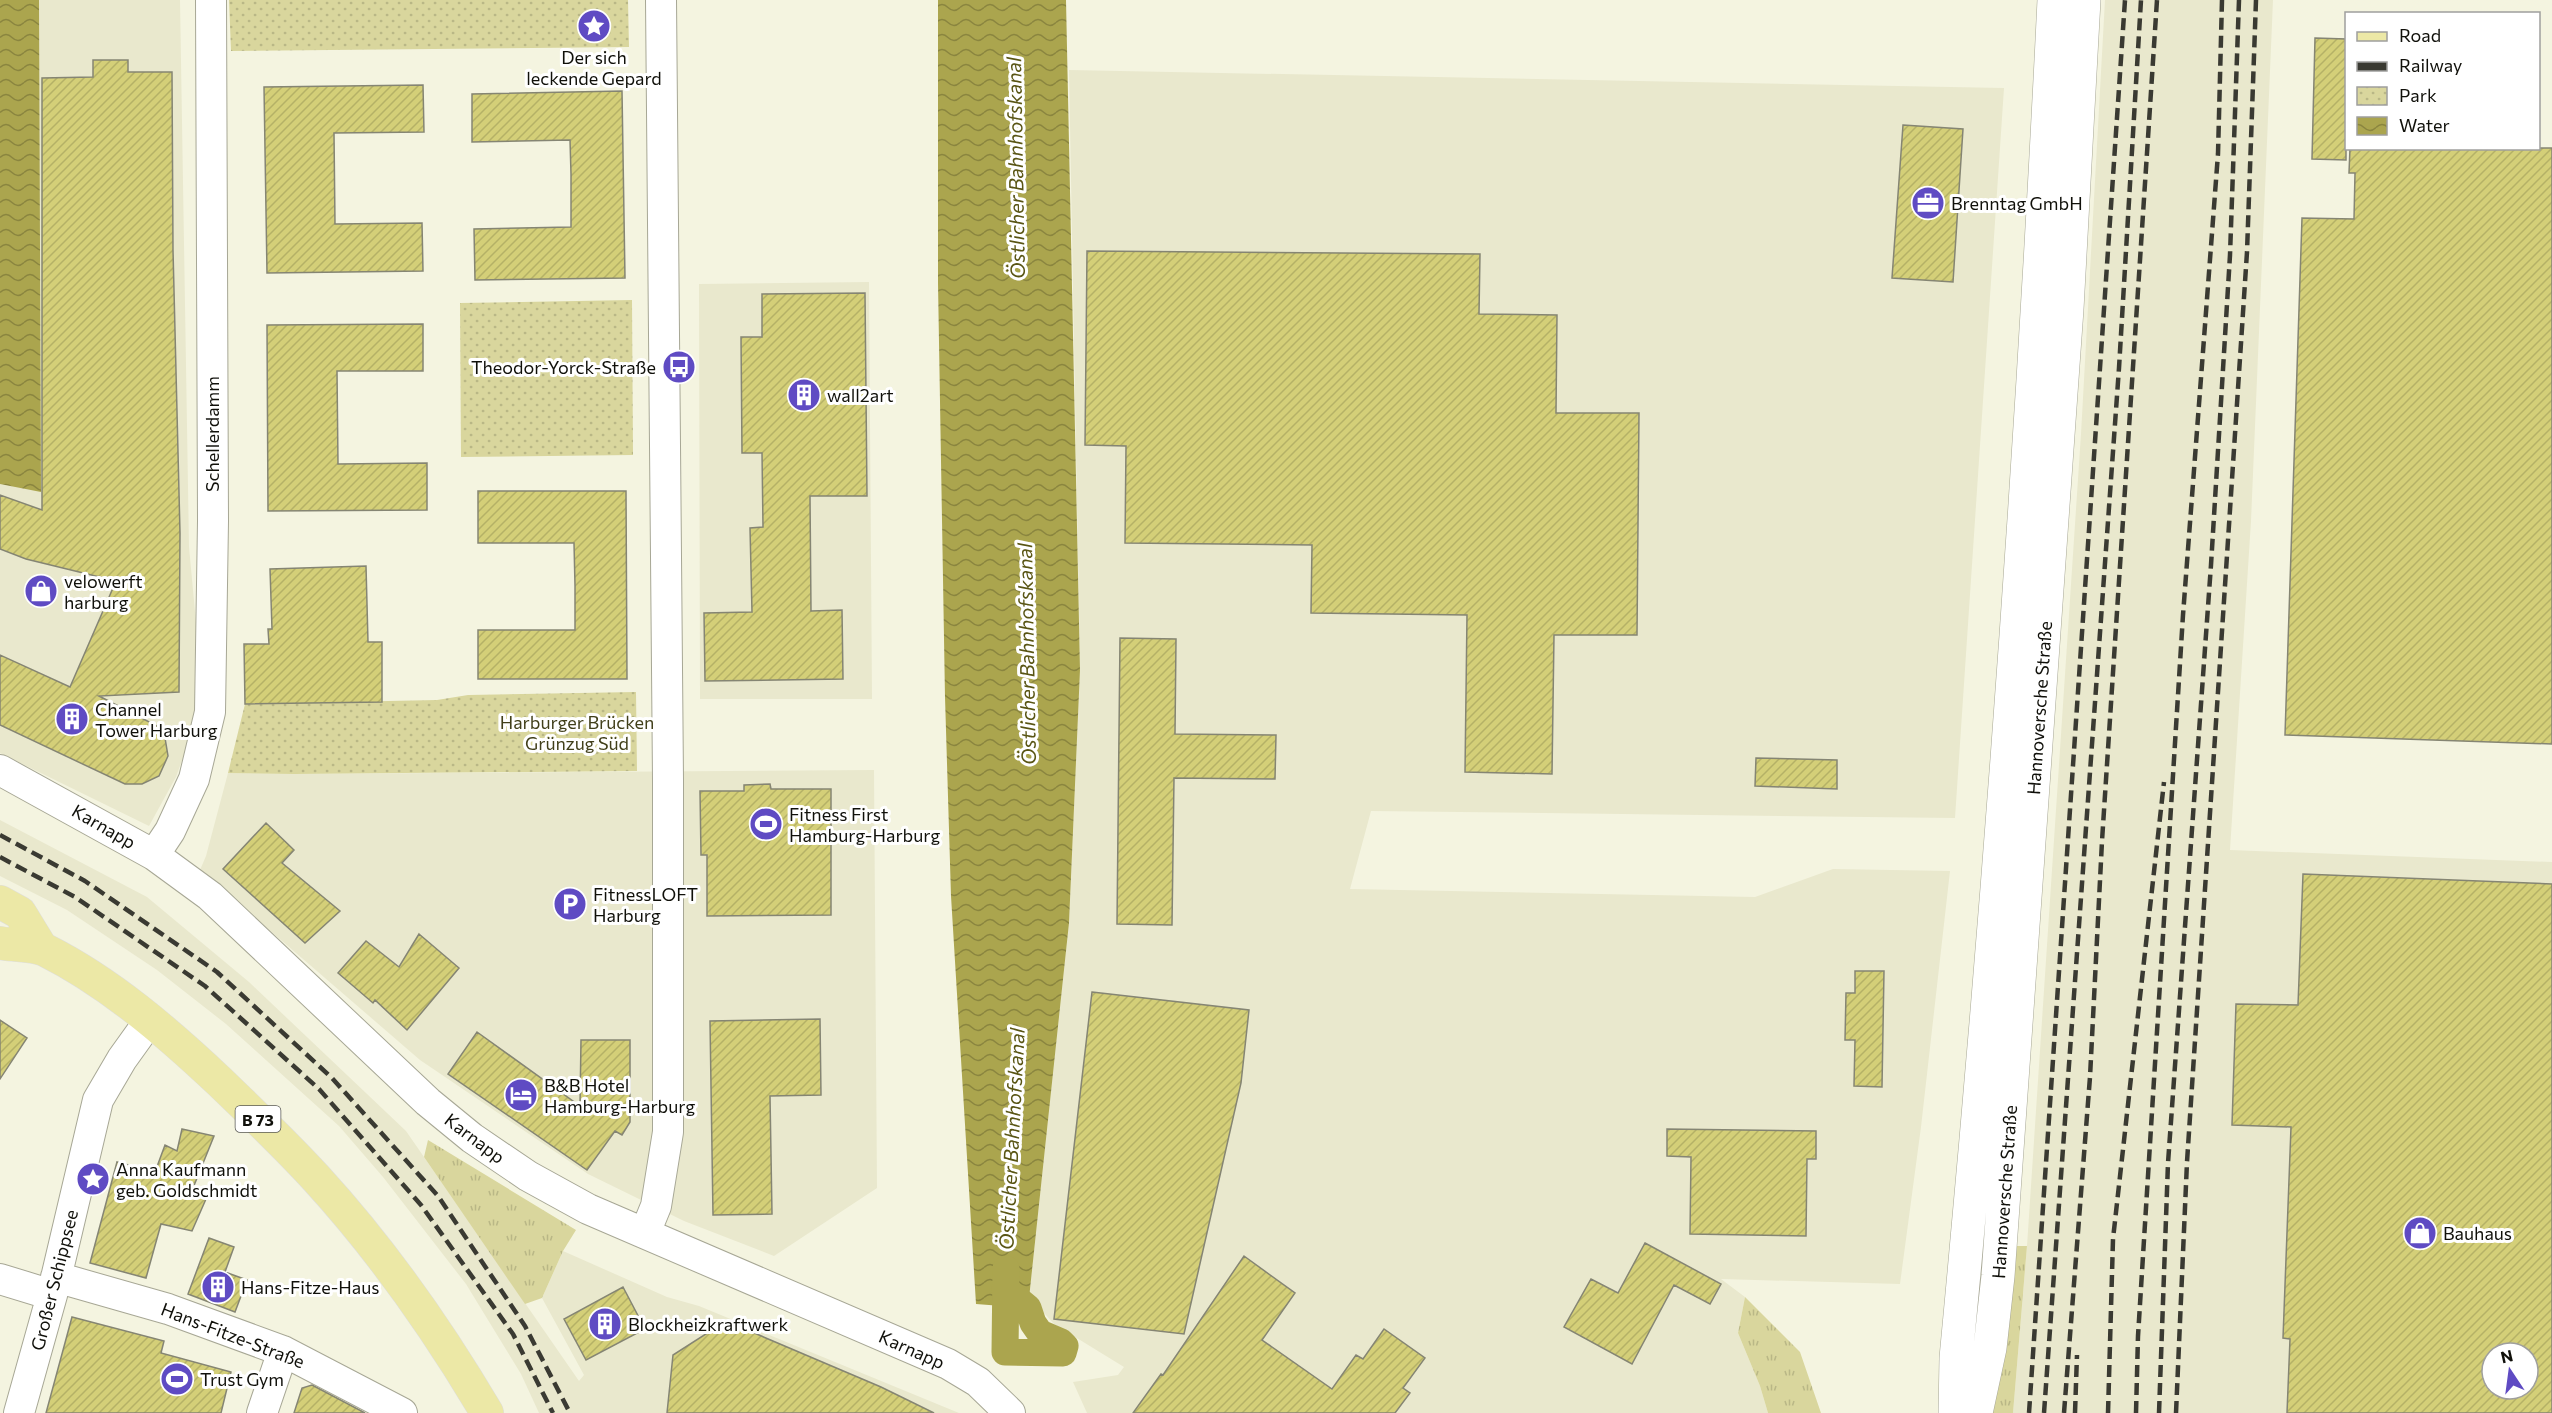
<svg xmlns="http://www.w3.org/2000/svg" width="2552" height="1413" font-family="Commissioner,sans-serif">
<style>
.built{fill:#e9e8cd;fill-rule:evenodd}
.grass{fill:url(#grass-tufts)}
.park{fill:url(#park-dots)}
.water{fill:url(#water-waves)}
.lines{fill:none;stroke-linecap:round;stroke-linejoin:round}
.canal{stroke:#aba54e;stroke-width:27}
.building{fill:url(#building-hatch);stroke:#858573;stroke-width:1.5;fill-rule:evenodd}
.street-casing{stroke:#a7a795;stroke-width:32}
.secondary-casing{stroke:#a7a795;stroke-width:34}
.primary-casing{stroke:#dededd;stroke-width:34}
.street{stroke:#fff;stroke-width:30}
.secondary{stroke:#fff;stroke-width:33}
.primary{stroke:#ece8a6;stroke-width:33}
.rail{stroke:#3a3a32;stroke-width:4.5;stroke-dasharray:12 6;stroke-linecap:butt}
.labels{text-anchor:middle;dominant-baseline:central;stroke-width:6;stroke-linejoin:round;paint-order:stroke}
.shield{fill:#fff;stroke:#585854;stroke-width:1.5}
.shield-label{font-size:16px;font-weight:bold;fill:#10100a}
.poi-label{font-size:18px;fill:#10100a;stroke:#fff;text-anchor:start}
.street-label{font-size:18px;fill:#10100a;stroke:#fff}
.park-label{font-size:18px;fill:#413f1a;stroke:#fff}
.water-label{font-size:20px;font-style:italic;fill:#595514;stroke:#fff}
</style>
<defs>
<pattern id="grass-tufts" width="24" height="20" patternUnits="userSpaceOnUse" patternTransform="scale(1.5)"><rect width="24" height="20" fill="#d9d69d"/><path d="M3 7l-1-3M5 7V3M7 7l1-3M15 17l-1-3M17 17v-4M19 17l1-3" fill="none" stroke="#b9b786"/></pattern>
<pattern id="park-dots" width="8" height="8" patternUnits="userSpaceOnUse" patternTransform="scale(1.5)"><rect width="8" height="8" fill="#d9d69d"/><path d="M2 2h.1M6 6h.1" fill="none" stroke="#b9b786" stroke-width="1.8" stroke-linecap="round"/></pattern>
<pattern id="water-waves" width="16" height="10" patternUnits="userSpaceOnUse" patternTransform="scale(1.5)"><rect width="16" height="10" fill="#aba54e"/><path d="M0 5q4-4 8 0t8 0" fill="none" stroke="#8a853f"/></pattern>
<pattern id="building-hatch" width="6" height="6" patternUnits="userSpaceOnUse" patternTransform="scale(1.5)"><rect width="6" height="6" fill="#d4cf78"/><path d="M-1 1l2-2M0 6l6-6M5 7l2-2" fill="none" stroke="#b5b166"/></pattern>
</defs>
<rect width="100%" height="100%" fill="#f4f4e0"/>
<path class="built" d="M0 0H180L189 547 201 676 191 735 176 777 149 826 0 753Z
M2105 0H2273L2251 521 2230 850 2552 862V1413H2013L2027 1246 2081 434ZM2492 1353H2528V1389H2492Z
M1069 70 2004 88 1955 818 1371 811 1350 889 1755 897 1833 869 1950 871 1921 1127 1900 1284 1721 1279 1745 1297 1738 1333 1760 1386 1768 1413H1087L1073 1382 1118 1375 1124 1367 1054 1324 1045 1314 1028 1308 1069 923 1080 670Z
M869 282 872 699H700L699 284Z
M874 770 877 1188 774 1256 684 1221 588 1174 420 1060 200 870 206 856 228 773 294 774Z
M0 820 147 897 249 982 406 1131 579 1381 584 1375 542 1298 563 1251 667 1297 699 1306 959 1413H539L521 1374 466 1284 383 1177 339 1126 226 1024 157 970 67 910 0 876Z"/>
<path class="grass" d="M428 1140 576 1230 563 1251 542 1298 525 1304 424 1157Z
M2015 1246H2027L2013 1413H1991Z
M1745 1297 1800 1352 1821 1413H1768L1760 1386 1738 1333Z"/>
<path class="park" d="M229 0H628L629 47 231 51Z
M632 300 633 455 461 457 460 303Z
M636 692 637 771 294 774 228 773 245 704 437 700 468 695Z"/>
<path class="water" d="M0 0H39L41 492 0 484Z
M938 0H1066L1080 670 1069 923 1028 1308 976 1304 951 896 945 697 938 283Z"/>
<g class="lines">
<path class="canal" d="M1005 1289 1028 1308 1033 1323 1040 1333 1061 1342 1065 1346 1063 1353 1005 1352 1006 1269"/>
</g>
<path class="building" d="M2315 38 2346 39V160L2312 159Z
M93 60H128V72H172L173 250 180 533 179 692 99 696 159 727 165 738 168 756 159 776 142 784H125L0 725V655L70 687 116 581 26 559 0 549V495L42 510V78L93 77Z
M423 85 424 132 334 133 335 224 422 223 423 271 267 273 264 87Z
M622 91 625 278 475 280 474 229 571 227V174L570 140 472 142V94Z
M1903 125 1963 129 1953 282 1892 278Z
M2350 148H2552V744L2285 735 2302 218 2354 219 2355 173H2349Z
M1087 251 1480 254 1479 314 1557 315 1556 413H1639L1637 635H1554L1552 774 1465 772 1467 615 1311 613 1312 545 1125 543 1126 446 1085 445Z
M865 293 867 496H810L811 611 842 610 843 679 705 681 704 613 752 612 750 528 763 527 762 453H742L741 337H762V294Z
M423 324V371H337L338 464 427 463V510L268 511 267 325Z
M478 491H626L627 679H478V630H575V586L574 543H478Z
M366 566 368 642H382V702L245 704 244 644H269L268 629H272L270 569Z
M1120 638 1176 639 1175 734 1276 735 1275 779 1174 778 1172 925 1117 924Z
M1756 758 1837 760V789L1755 786Z
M770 784 771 789H831V915L707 916V855H701L700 791H744V785Z
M266 823 294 850 282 863 340 911 305 943 223 869Z
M2303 874 2552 884V1413H2287L2290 1339 2283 1338 2291 1127 2232 1125 2236 1004 2298 1005ZM2492 1353H2528V1389H2492Z
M419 934 459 968 407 1030 375 1000 373 1003 338 973 366 941 399 967Z
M1855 971H1884L1882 1087 1854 1086 1855 1040H1845L1846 993H1855Z
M1092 992 1249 1010 1241 1083 1184 1334 1054 1319Z
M820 1019 821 1095 770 1096 772 1214 713 1215 710 1021Z
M0 1020 27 1038 0 1079Z
M477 1032 580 1106 581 1040H630V1122L622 1135 615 1131 587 1170 448 1074Z
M182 1129 214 1136 191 1193 206 1199 192 1231 161 1224 146 1278 90 1263 117 1162 155 1172 165 1145 177 1151Z
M1667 1129 1816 1131V1159H1807L1806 1236 1690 1234 1691 1157 1667 1156Z
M209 1238 234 1247 225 1272 247 1280 235 1312 188 1294Z
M1645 1243 1721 1284 1710 1304 1674 1285 1632 1364 1564 1327 1591 1279 1618 1293Z
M1244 1256 1295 1293 1262 1340 1332 1389 1356 1355 1363 1359 1384 1329 1425 1358 1403 1388 1410 1393 1395 1413H1133L1161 1374 1163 1375Z
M623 1287 645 1329 586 1360 564 1319Z
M72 1317 164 1341 161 1353 231 1372 221 1413H46Z
M726 1321 881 1387 934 1413H667L673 1355Z
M312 1385 365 1413H294L302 1388Z"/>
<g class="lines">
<g class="street-casing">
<path id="street" d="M0 770 154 855 210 896 428 1102 472 1138 528 1176 588 1209 948 1364 978 1382 1010 1413
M154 855 170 831 194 779 210 712 213 521 211 0
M645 1233 656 1206 668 1132V780L661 0
M56 1277 168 1309 283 1351 402 1413
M0 1279 52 1295
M19 1413 52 1295 98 1100 122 1059 150 1020
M262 1413 283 1351"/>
</g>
<g class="secondary-casing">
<path id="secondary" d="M1955 1413 1956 1358C1999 906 2032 453 2054 0
M1976 1413 1990 1348 1998 1276 2067 309 2084 0"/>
</g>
<g class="primary-casing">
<path id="primary" d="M0 902 20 913 42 949
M0 943C14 946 32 944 45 950 109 982 167 1032 219 1081 252 1113 285 1144 316 1178 381 1249 438 1330 487 1413"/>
</g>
<use href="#street" class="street"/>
<use href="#secondary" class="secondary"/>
<use href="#primary" class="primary"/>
<path class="rail" d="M0 835 85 881 217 972 332 1078 438 1196 525 1326 570 1413
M0 857 75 897 205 986 319 1089 421 1205 513 1334 553 1413
M2029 1413 2125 0
M2044 1413 2119 368 2141 0
M2064 1413 2090 1077 2102 841 2157 0
M2075 1413 2077 1355
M2108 1413 2113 1239 2164 782
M2136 1413 2138 1336 2183 615 2218 154 2222 0
M2159 1413 2168 1163 2211 565 2230 255 2239 0
M2176 1413 2187 1162 2247 252 2256 0"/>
</g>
<defs>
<g id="sight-disc" transform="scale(1.725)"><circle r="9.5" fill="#5f4bc3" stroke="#fff"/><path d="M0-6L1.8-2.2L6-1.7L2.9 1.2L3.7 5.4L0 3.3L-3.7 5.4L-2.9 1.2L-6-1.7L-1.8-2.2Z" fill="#fff"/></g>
<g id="office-disc" transform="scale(1.725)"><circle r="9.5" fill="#5f4bc3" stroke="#fff"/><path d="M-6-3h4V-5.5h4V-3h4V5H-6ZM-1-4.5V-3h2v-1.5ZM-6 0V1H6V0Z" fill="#fff"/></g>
<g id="bus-disc" transform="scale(1.725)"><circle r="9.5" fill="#5f4bc3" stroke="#fff"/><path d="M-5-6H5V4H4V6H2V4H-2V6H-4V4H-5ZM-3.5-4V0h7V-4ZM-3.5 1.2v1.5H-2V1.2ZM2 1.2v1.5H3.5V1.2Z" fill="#fff"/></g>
<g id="building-disc" transform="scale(1.725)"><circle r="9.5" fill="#5f4bc3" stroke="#fff"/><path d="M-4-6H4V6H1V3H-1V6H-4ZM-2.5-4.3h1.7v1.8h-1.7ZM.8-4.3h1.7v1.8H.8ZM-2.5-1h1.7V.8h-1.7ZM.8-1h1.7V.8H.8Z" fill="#fff"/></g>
<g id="shop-disc" transform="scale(1.725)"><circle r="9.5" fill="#5f4bc3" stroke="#fff"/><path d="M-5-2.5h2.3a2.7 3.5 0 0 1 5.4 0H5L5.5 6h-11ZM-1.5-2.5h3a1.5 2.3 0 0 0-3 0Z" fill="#fff"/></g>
<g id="stadium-disc" transform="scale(1.725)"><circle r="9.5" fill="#5f4bc3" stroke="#fff"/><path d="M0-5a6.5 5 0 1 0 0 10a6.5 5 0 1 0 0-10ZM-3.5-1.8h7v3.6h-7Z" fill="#fff"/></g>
<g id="parking-disc" transform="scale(1.725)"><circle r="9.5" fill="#5f4bc3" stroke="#fff"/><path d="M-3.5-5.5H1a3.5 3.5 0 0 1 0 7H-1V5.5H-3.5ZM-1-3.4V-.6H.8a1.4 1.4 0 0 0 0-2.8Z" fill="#fff"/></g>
<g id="hotel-disc" transform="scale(1.725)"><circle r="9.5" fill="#5f4bc3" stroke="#fff"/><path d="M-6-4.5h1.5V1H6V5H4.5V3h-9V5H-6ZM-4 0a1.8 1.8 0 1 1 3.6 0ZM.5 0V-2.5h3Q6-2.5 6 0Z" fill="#fff"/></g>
</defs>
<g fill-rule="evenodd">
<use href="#sight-disc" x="594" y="26"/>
<use href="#office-disc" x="1928" y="203"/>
<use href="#bus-disc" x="679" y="367"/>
<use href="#building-disc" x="804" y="395"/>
<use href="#shop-disc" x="41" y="591"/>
<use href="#building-disc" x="72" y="719"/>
<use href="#stadium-disc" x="766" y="824"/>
<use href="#parking-disc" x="570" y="904"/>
<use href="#hotel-disc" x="521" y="1095"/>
<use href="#sight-disc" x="93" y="1179"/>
<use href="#shop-disc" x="2420" y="1233"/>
<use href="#building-disc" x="218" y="1287"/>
<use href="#building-disc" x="605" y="1324"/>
<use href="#stadium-disc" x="177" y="1379"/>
</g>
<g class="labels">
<rect class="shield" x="235.5" y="1106" width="45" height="26" rx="4.5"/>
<g class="shield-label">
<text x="258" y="1119">B 73</text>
</g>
<g class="poi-label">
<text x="594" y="57" text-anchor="middle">Der sich<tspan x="594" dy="21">leckende Gepard</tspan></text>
<text x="1951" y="203">Brenntag GmbH</text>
<text x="656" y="367" text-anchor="end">Theodor-Yorck-Straße</text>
<text x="827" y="395">wall2art</text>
<text x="64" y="581">velowerft<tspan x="64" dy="21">harburg</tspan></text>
<text x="95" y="709">Channel<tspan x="95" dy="21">Tower Harburg</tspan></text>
<text x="789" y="814">Fitness First<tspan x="789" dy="21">Hamburg-Harburg</tspan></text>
<text x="593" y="894">FitnessLOFT<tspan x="593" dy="21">Harburg</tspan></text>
<text x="544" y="1085">B&amp;B Hotel<tspan x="544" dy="21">Hamburg-Harburg</tspan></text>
<text x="116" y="1169">Anna Kaufmann<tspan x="116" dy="21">geb. Goldschmidt</tspan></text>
<text x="2443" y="1233">Bauhaus</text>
<text x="241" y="1287">Hans-Fitze-Haus</text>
<text x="628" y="1324">Blockheizkraftwerk</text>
<text x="200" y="1379">Trust Gym</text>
</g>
<g class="street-label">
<text transform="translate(212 434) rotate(-90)">Schellerdamm</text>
<text transform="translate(2039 708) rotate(-86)">Hannoversche Straße</text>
<text transform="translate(104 826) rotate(30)">Karnapp</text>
<text transform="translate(475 1138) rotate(37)">Karnapp</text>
<text transform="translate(2004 1192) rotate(-86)">Hannoversche Straße</text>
<text transform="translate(54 1280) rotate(-76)">Großer Schippsee</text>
<text transform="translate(233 1335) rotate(21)">Hans-Fitze-Straße</text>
<text transform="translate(912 1349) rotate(24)">Karnapp</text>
</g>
<g class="park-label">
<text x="577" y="722">Harburger Brücken<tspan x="577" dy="21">Grünzug Süd</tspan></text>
</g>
<g class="water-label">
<text transform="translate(1015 168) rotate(-91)">Östlicher Bahnhofskanal</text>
<text transform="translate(1026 654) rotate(-91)">Östlicher Bahnhofskanal</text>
<text transform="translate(1011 1139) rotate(-87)">Östlicher Bahnhofskanal</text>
</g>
</g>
<rect x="2345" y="12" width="195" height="138" fill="#ffffff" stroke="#9f9f9d" stroke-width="1.5"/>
<rect x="2357" y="32" width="30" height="9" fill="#ece8a6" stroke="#9f9f9d" stroke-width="1.5"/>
<text x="2399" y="42" font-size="18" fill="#10100a">Road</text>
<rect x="2357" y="62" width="30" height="9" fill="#3a3a32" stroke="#9f9f9d" stroke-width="1.5"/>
<text x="2399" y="72" font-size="18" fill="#10100a">Railway</text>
<rect x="2357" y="87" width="30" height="18" fill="url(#park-dots)" stroke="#9f9f9d" stroke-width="1.5"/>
<text x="2399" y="102" font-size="18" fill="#10100a">Park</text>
<rect x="2357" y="117" width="30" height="18" fill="url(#water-waves)" stroke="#9f9f9d" stroke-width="1.5"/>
<text x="2399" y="132" font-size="18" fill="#10100a">Water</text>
<g transform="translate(2510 1371) rotate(347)"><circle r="28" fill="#ffffff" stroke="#9f9f9d" stroke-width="1.5"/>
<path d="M0-4.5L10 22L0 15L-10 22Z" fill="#5f4bc3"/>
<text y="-9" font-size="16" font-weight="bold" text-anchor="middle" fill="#10100a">N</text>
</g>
</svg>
